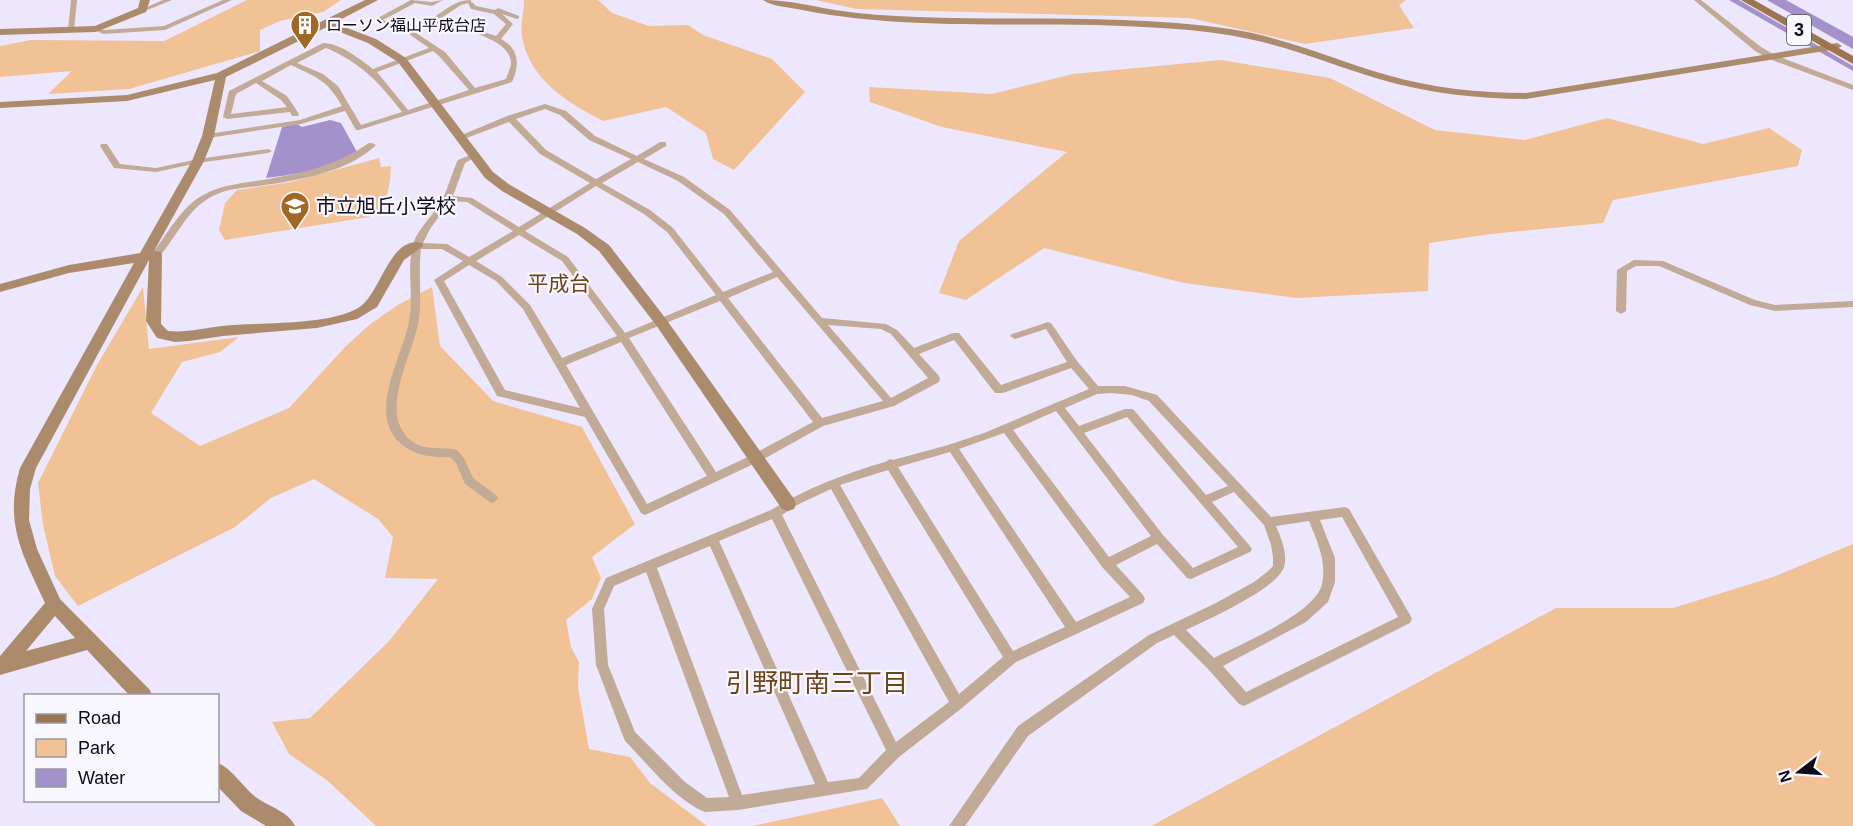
<svg xmlns="http://www.w3.org/2000/svg" width="1853" height="826" font-family="Helvetica,'Noto Sans JP',sans-serif">
<style>
.green{fill:#f1c295}
.water{fill:#a291cb}
.lines{fill:none;stroke-linecap:round;stroke-linejoin:round}
.street{fill:#c1ab96;fill-rule:evenodd}
.secondary{fill:#ac8b6d;fill-rule:evenodd}
.primary{fill:#9c744e;fill-rule:evenodd}
.labels{text-anchor:middle;dominant-baseline:central;stroke-width:4.5;stroke-linejoin:round;paint-order:stroke}
.far-poi-label{font-size:16px;fill:#0e0b16;stroke:#f9f7fe;text-anchor:start}
.shield{fill:#f9f7fe;stroke:#54525c;stroke-width:1.5}
.shield-label{font-size:18px;font-weight:bold;fill:#0e0b16}
.poi-label{font-size:20px;fill:#0e0b16;stroke:#f9f7fe;text-anchor:start}
.neighbourhood-label{font-size:21px;fill:#6c4418;stroke:#f9f7fe}
.near-neighbourhood-label{font-size:26px;fill:#6c4418;stroke:#f9f7fe}
</style>
<rect width="100%" height="100%" fill="#ede7fd"/>
<path class="green" d="M247 0H341L323 12 280 21 260 30V51L129 89 48 94 72 71 0 77V46L31 40 164 41Z
M524 0H598L612 13 649 26 688 25 703 35 772 59 805 92 734 170 713 159 706 133 666 107 603 121C568 103 530 80 522 37 520 26 524 12 524 0Z
M816 0H1406L1399 5 1414 28 1305 44 1190 18 856 9Z
M1221 60 1330 78 1435 130 1525 140 1607 118 1703 144 1769 128 1802 150 1798 166 1613 200 1603 223 1491 234 1429 243 1428 291 1297 298 1184 283 1044 248 966 300 939 293 959 241 1067 152 942 127 870 102 869 87 992 94 1073 74Z
M379 158 381 167 391 166C390 186 388 207 369 217L225 240 219 230 225 203 237 190 291 182Z
M143 287 149 349 239 337 220 352 182 362 151 413 200 446 289 408 344 348 369 325 396 306 432 287 440 346 493 401 582 427 635 524 592 557 601 578 592 599 566 620 571 647 579 662 578 687 589 749 630 757 650 783 707 826H376L328 781 289 754 272 722 310 718 389 641 438 579 385 578 393 537 378 519 314 479 271 498 235 527 78 606 55 576 43 525 38 483 97 365Z
M1853 544V826H1151L1556 608H1673L1773 577Z
M882 798 900 826H753Z"/>
<path class="water" d="M1729 0H1739L1853 66V71Z
M1767 0H1786L1853 37V49Z
M330 120 341 123 357 152C332 170 296 174 266 178L282 127 297 124 302 127Z"/>
<g class="lines">
<path class="street" d="M71 0H77L74 30 71 32 68 30Z
M163 0H172L145 11 140 10Z
M223 0H232L165 30 103 34 93 29 96 27 104 30 164 26Z
M411 0 431 2 443 0 432 6 415 3 383 20 408 29C415 25 424 23 431 19 445 11 454 0 471 0V2L473 3 476 6 495 10 498 8 519 16V18L517 19 502 14 513 24 501 39C519 49 520 64 512 82L359 130H356L345 111 301 124 208 138 204 136 208 134 300 120 342 106C327 80 318 78 291 65L262 81 287 96 299 114 298 116H292L290 112 227 119 223 117 229 91 323 43C340 43 360 59 373 69L429 48 406 32 374 20ZM468 3 471 9 494 14 506 24 496 36 478 30 438 20 461 5ZM433 23C453 28 513 36 511 65 510 69 507 75 506 79L475 88 445 52 413 31ZM326 48C361 63 379 82 402 112L361 125 338 86 323 74 297 63ZM433 51 439 56 469 90 408 110 377 72ZM256 83 281 100 287 107 231 114 236 94Z
M1694 0H1701L1761 47 1775 55 1853 85V90L1769 59 1755 51Z
M545 104 566 111 595 136 637 156 660 142H666V146L644 159 684 177 730 210 822 318 886 324 897 330 914 348 953 333H959L1001 385 1067 362 1046 329 1015 339 1010 336 1012 334 1048 322 1051 323 1077 361 1098 386H1125L1157 395 1271 517 1345 507 1349 509 1410 615 1412 619 1410 623 1244 706 1239 704 1208 669 1174 635 1157 643 1028 736 965 826H949L1018 726 1149 635 1216 603 1254 582 1267 572 1273 566V557L1271 545 1264 525 1234 492 1212 502 1250 546 1252 549 1250 552 1191 579 1187 578 1157 544 1116 565 1143 595 1145 599 1143 603 1016 662 962 708 899 757 867 789 738 810 705 812C675 800 648 764 625 741L623 736 596 665 592 609 606 578 771 510C807 488 844 474 885 462L890 459 893 460 948 445 984 433 1089 389 1071 368 1003 393H995L954 340 919 354 939 376 940 379 939 382 894 406 823 426 760 461 645 515 641 513 585 417 497 396 434 280 463 261 442 249H421C418 272 422 295 419 319 414 353 379 409 408 438 422 452 440 446 457 450L464 458 473 478 496 495 498 498 496 501 492 503 488 501 465 484 456 463 450 457C430 458 410 455 396 439 370 408 403 355 409 321 414 297 407 272 412 248 416 229 434 216 443 198 449 186 452 172 458 160L473 154 477 156 465 163 453 196 472 198 519 227 590 183 540 154 509 122 464 139H458L457 137 507 116ZM545 109 560 115 589 140 631 159 596 179 546 150 516 119ZM638 162 678 181 724 214 773 272 723 292 673 228 650 210 602 183ZM596 186 644 214 667 232 716 295 625 333 568 257 525 231ZM450 201 467 202 513 231 469 257 447 244 423 243 430 229ZM519 235 562 261 617 336 562 358 530 305 502 277 476 261ZM469 265 496 281 523 309 580 408 505 390 444 281ZM777 277 883 401 822 418 728 298ZM720 301 813 422 752 455 716 472 629 338ZM828 325 881 329 891 334 928 378 891 398ZM621 342 707 476 647 504 566 365ZM1111 393 1132 395 1149 401 1228 486 1206 495 1133 409H1125L1079 426 1065 408 1097 394ZM1056 411 1151 536 1109 557 1013 430ZM1127 417 1238 547 1193 568 1163 535 1084 433ZM1004 433 1103 568 1130 597 1076 622 959 449ZM950 452 1065 627 1013 651 898 467ZM888 470 1003 657 959 694 840 485ZM831 489 949 702 896 742 782 515 799 504ZM1342 517 1398 617 1246 692 1223 666 1306 622 1328 602 1335 582V558L1320 520ZM772 519 886 750 859 778 828 782 719 541ZM1309 521C1317 541 1327 562 1322 584 1316 613 1241 644 1214 658L1186 630C1207 620 1277 589 1284 567 1288 553 1281 538 1276 526ZM710 546 815 784 742 795 657 568ZM646 572 729 797 707 798 685 782 635 732 608 665 604 609 614 586Z
M369 143H372L376 145C347 173 298 180 259 186 241 188 222 189 206 200 185 214 175 239 159 257L156 258 151 255C166 236 179 211 198 198 220 183 249 183 274 178 309 172 340 163 369 143Z
M101 144H107L120 164 156 168 198 159 268 149 272 151 268 153 198 163 156 172 114 168 100 146Z
M1634 260 1663 261 1755 300 1775 305 1853 301V307L1775 311 1750 305 1659 266H1636L1627 271 1626 311 1621 314 1616 311 1617 270Z"/>
<path class="secondary" d="M140 0H150L146 12 96 32 0 35V29L95 26 138 8Z
M365 0H378L334 23 376 39 406 58 493 172 510 185 585 228 609 245 666 319 794 499 796 504 794 509 788 511 782 509 656 325 599 251 577 234 502 191 485 178 398 62 368 43 327 27 226 77 214 136 204 161 154 251 161 252 162 255 161 324 168 331C186 333 204 328 222 326 259 322 327 326 358 308 381 295 389 235 422 243L423 246 404 260 377 307 357 319 317 328 223 336 189 341 175 342 157 338 146 321 149 260 36 468 30 489 29 520 37 549 60 599 150 690 152 696H130L87 650 0 675V656L45 603C22 553 4 524 20 468L134 263 69 273 0 292V284L69 265 140 253 192 161 202 136 215 80 127 101 0 108V102L127 95 217 73ZM55 616 75 638 26 651Z
M763 0C788 0 811 6 835 10 862 14 889 16 917 17 1021 21 1126 14 1230 29 1284 37 1335 60 1387 75 1432 88 1479 93 1526 93L1837 43 1842 46 1837 49 1526 99C1476 99 1427 93 1379 79 1335 66 1293 48 1249 39 1199 28 1146 27 1096 25 998 23 899 29 802 10 790 7 772 7 763 0Z
M218 763C234 770 243 788 257 798 270 807 289 812 295 826H266L241 811 218 787Z"/>
<path class="primary" d="M1741 0H1754L1853 56V64Z"/>
</g>
<defs>
<g id="building-pin" transform="scale(1.5)"><path d="M0 17L-7.5 6A9.5 9.5 0 1 1 7.5 6Z" fill="#a16726" stroke="#f9f7fe"/><path d="M-4-6H4V6H1V3H-1V6H-4ZM-2.5-4.3h1.7v1.8h-1.7ZM.8-4.3h1.7v1.8H.8ZM-2.5-1h1.7V.8h-1.7ZM.8-1h1.7V.8H.8Z" fill="#fff"/></g>
<g id="school-pin" transform="scale(1.5)"><path d="M0 17L-7.5 6A9.5 9.5 0 1 1 7.5 6Z" fill="#a16726" stroke="#f9f7fe"/><path d="M0-5L7-2L0 1L-7-2ZM-4 1L0 2.5L4 1V4Q0 6-4 4Z" fill="#fff"/></g>
</defs>
<g fill-rule="evenodd">
<use href="#building-pin" x="305" y="25"/>
<use href="#school-pin" x="295" y="206"/>
</g>
<g class="labels">
<g class="far-poi-label">
<text x="326" y="25">ローソン福山平成台店</text>
</g>
<rect class="shield" x="1787" y="15" width="24" height="30" rx="4.5"/>
<g class="shield-label">
<text x="1799" y="30">3</text>
</g>
<g class="poi-label">
<text x="316" y="206">市立旭丘小学校</text>
</g>
<g class="neighbourhood-label">
<text x="559" y="283">平成台</text>
</g>
<g class="near-neighbourhood-label">
<text x="817" y="683">引野町南三丁目</text>
</g>
</g>
<rect x="24" y="694" width="195" height="108" fill="#f9f7fe" stroke="#9b99a1" stroke-width="1.5"/>
<rect x="36" y="714" width="30" height="9" fill="#9c744e" stroke="#9b99a1" stroke-width="1.5"/>
<text x="78" y="724" font-size="18" fill="#0e0b16">Road</text>
<rect x="36" y="739" width="30" height="18" fill="#f1c295" stroke="#9b99a1" stroke-width="1.5"/>
<text x="78" y="754" font-size="18" fill="#0e0b16">Park</text>
<rect x="36" y="769" width="30" height="18" fill="#a291cb" stroke="#9b99a1" stroke-width="1.5"/>
<text x="78" y="784" font-size="18" fill="#0e0b16">Water</text>
<g transform="translate(1799 772) rotate(253)" stroke="#f9f7fe" stroke-width="4.5" paint-order="stroke">
<path d="M0-4.5L10 22L0 15L-10 22Z" fill="#0e0b16"/>
<text y="-9" font-size="16" font-weight="bold" text-anchor="middle" fill="#0e0b16">N</text>
</g>
</svg>
